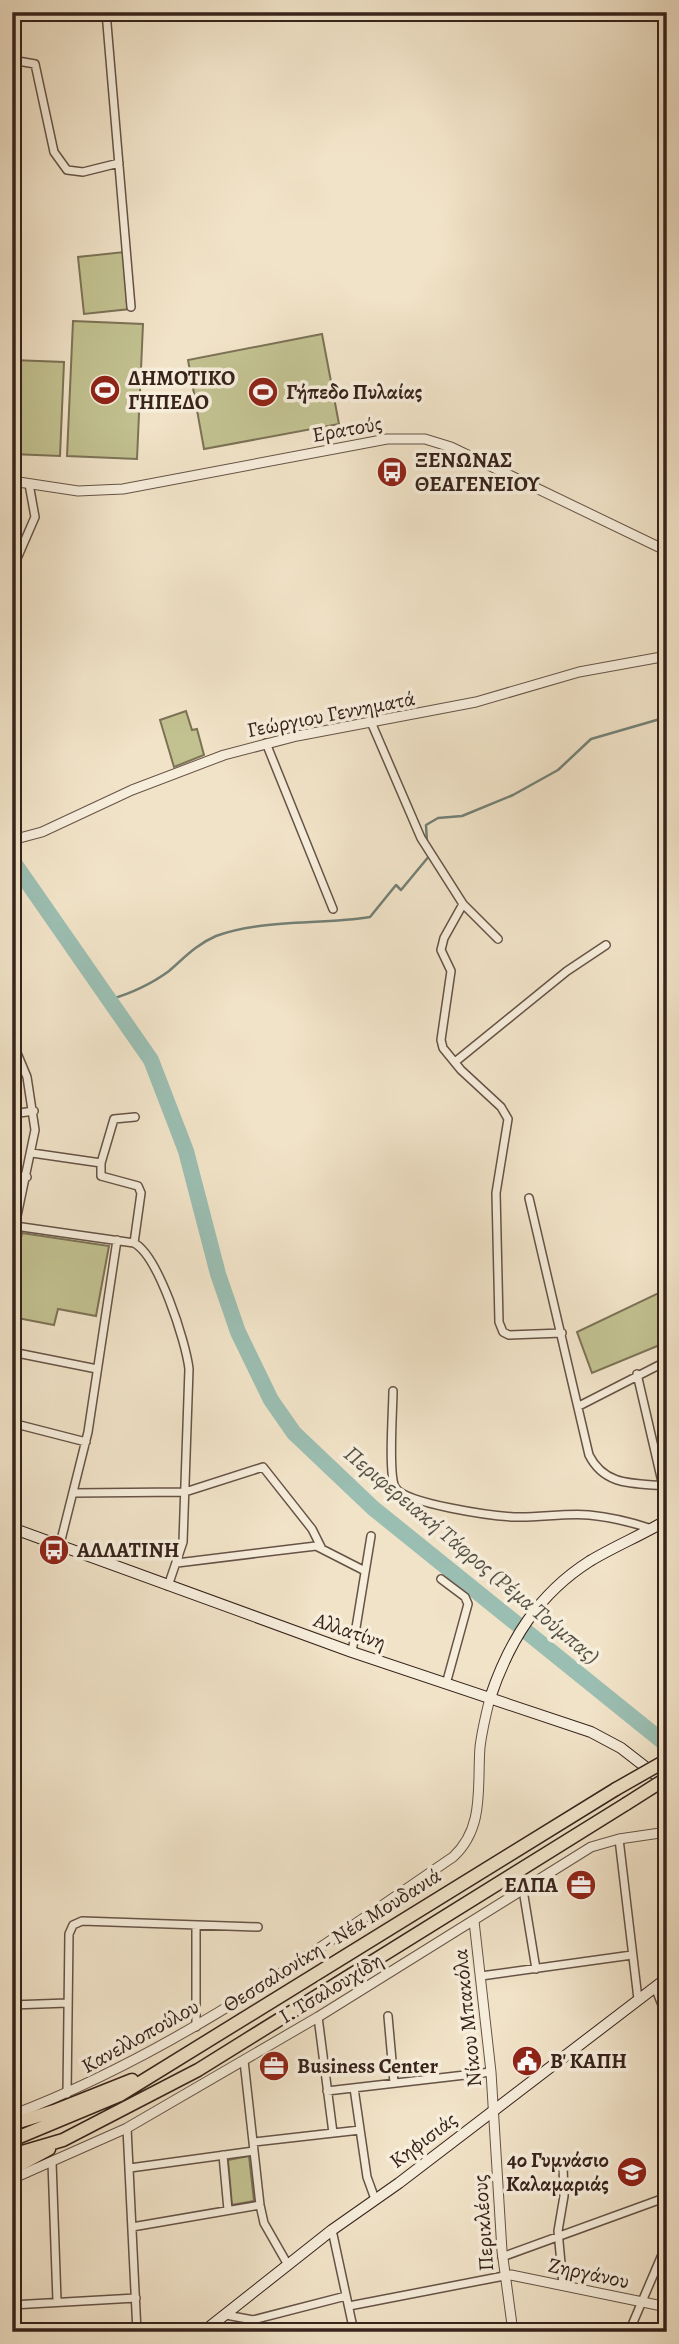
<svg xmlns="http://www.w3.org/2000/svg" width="679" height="2344" font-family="Alegreya,serif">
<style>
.green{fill:#c2c190;stroke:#7c7256;stroke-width:2}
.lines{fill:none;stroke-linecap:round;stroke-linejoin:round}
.stream{stroke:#738076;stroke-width:2.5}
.river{stroke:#9bbeb2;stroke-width:16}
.minor-casing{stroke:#665346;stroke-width:10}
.tertiary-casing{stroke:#665346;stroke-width:11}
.secondary-casing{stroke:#37231b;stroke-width:12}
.trunk-casing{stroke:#37231b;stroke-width:15}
.minor{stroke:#f6eddb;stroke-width:7}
.tertiary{stroke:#f6eddb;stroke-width:9}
.secondary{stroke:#f6eddb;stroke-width:10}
.trunk{stroke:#f1e3c8;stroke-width:12}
.trunk-bridge-casing{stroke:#37231b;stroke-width:15;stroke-linecap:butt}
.trunk-bridge{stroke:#f1e3c8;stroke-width:12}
.labels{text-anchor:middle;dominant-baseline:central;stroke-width:7;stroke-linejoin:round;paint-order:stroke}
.poi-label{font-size:21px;font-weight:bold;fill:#37231b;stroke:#f6eddb;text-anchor:start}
.street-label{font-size:21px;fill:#37231b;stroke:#f6eddb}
.water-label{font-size:23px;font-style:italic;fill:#555248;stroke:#f6eddb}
</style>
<rect width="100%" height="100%" fill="#f1e3c8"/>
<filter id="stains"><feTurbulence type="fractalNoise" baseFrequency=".00286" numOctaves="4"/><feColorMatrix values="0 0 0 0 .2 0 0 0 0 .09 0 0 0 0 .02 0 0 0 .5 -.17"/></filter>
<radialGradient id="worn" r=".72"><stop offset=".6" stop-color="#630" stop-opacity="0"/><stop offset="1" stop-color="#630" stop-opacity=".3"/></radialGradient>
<path class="green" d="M124 252 130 309 84 314 78 257Z
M73 321 143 324 137 459 67 456Z
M322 334 339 424 204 449 188 360Z
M12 360 64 362 60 456 12 454Z
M186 711 192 730 197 729 204 755 174 767 160 720Z
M22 1233 109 1246 96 1316 58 1309 54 1325 12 1317V1280Z
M667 1289V1342L592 1373 577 1332Z
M249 2156 254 2201 232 2205 228 2160Z"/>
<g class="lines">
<path class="stream" d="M427 842 426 825 438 818 462 816 513 795 558 770 591 739 667 717
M111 999C130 994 153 983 169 971 184 958 197 944 216 936 261 919 321 925 370 917L396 885 401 890 430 855"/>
<path class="river" d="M12 860 151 1060 186 1151 218 1274 238 1332 271 1400 294 1433 373 1508 667 1745"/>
<g class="minor-casing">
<path id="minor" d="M106 12 131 307
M12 60 35 64 54 152 67 170 83 172 119 163
M12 570 35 517 29 484
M371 722 421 838 463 904 498 939
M266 743 333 909
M463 904 444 938 441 950 451 971 441 1040 443 1048 461 1070 501 1107 508 1119 496 1193 499 1322 503 1332 509 1335 562 1333
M12 1041 27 1077 35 1130 12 1240
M455 1062 567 971 606 945
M12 1114 34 1111
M101 1163 114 1119 135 1117
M12 1175 27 1177
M529 1198 589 1455C605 1487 635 1483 667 1486
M15 1226 134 1243 141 1193 138 1186 101 1176V1163L32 1153
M134 1243C158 1255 186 1342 189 1369L183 1542 168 1586
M12 1352 97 1369
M637 1374 663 1486
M393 1391C393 1409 388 1474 395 1487 405 1504 493 1516 514 1517 539 1518 564 1513 589 1515 611 1517 631 1522 652 1529
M579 1406 667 1361
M12 1423 86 1442
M73 1493 185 1492 263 1467 312 1529 321 1547
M60 1544 88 1432 117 1240
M177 1563 316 1546 365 1571
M441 1579 465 1597 468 1604 446 1684
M352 1652 371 1536
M619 1839 638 1999
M523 1890 536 1969
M481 1976 632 1955
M655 1987 667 2018
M12 2005 67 2003
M388 2016 394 2083
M318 2017 333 2133
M196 2027V1925
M244 2061 260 2205 264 2223 288 2265
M354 2088 367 2177 375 2199
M327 2091 491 2072
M67 2094 69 1934 73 1925 82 1921 258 1927
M127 2128 137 2332
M254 2142 360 2130
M223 2155 228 2210
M52 2162 57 2301
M563 2166 564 2196 558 2231 563 2285
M130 2168 254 2151
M132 2227 260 2205
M332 2230 354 2332
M502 2257 667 2197
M12 2305 136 2298
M349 2306 504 2276
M226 2315 253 2320 346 2296
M629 2332 667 2243"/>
</g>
<g class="tertiary-casing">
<path id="tertiary" d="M12 481 78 491 123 489 387 439H425L451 447 667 551
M12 840 42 832 132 790 224 755 297 736 476 702 579 672 667 656
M12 895V904
M474 1921 491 2072 502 2251 513 2332
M12 2115C173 2054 312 1953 453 1857 485 1828 477 1786 480 1747 482 1731 486 1714 490 1698
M12 2179 127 2128 318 2017 591 1847 619 1839 667 1832
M504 2276 511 2275 667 2307"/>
</g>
<g class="secondary-casing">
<path id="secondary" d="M12 1528 352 1652 591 1732 621 1748 666 1783
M490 1698C509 1641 538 1594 590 1561 615 1546 642 1535 667 1520
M203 2332 332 2230 399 2183 667 1978"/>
</g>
<g class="trunk-casing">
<path id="trunk" d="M12 2124 54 2111 132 2080
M12 2140 120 2095 616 1789
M12 2155 63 2140 198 2070 626 1804
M12 2169 49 2149"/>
</g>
<use href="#minor" class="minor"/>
<use href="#tertiary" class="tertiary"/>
<use href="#secondary" class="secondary"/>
<use href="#trunk" class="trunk"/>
<g class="trunk-bridge-casing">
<path id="trunk-bridge" d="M616 1789 667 1760
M626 1804 667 1778"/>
</g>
<use href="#trunk-bridge" class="trunk-bridge"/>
</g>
<defs>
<g id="stadium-disc" transform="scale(1.575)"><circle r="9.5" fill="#8f2418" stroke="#f6eddb"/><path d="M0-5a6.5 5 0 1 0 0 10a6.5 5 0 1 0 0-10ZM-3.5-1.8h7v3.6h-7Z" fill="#fff"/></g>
<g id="bus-disc" transform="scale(1.575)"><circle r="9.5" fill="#8f2418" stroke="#f6eddb"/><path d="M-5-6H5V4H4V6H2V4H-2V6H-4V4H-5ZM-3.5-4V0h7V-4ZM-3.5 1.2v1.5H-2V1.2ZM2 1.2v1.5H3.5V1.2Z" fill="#fff"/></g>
<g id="office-disc" transform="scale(1.575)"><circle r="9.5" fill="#8f2418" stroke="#f6eddb"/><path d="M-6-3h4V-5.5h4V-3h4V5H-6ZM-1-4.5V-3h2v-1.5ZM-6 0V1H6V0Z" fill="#fff"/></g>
<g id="civic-disc" transform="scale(1.575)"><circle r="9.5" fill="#8f2418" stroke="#f6eddb"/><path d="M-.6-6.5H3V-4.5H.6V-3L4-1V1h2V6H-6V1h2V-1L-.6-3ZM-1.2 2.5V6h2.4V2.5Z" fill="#fff"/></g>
<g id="school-disc" transform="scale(1.575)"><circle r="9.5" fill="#8f2418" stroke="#f6eddb"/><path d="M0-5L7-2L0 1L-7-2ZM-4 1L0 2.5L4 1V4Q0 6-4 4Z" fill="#fff"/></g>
</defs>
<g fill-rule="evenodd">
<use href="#stadium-disc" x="105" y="390"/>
<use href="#stadium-disc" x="263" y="392"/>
<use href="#bus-disc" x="392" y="472"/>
<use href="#bus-disc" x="54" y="1550"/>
<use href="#office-disc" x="581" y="1885"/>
<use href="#civic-disc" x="527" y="2061"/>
<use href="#office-disc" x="274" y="2066"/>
<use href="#school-disc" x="632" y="2172"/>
</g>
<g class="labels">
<g class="poi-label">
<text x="128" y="378">ΔΗΜΟΤΙΚΟ<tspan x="128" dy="24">ΓΗΠΕΔΟ</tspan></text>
<text x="286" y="392">Γήπεδο Πυλαίας</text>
<text x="415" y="460">ΞΕΝΩΝΑΣ<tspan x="415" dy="24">ΘΕΑΓΕΝΕΙΟΥ</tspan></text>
<text x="77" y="1550">ΑΛΛΑΤΙΝΗ</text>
<text x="558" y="1885" text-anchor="end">ΕΛΠΑ</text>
<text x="550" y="2061">Β' ΚΑΠΗ</text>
<text x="297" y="2066">Business Center</text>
<text x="609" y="2160" text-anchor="end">4ο Γυμνάσιο<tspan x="609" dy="24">Καλαμαριάς</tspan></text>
</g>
<g class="street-label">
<text transform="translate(347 429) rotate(-10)">Ερατούς</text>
<text transform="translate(331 714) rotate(-11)">Γεώργιου Γεννηματά</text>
<text transform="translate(350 1631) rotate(19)">Αλλατίνη</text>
<text transform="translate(332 1940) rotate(-32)">Θεσσαλονίκη - Νέα Μουδανιά</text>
<text transform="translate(331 1988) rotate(-31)">Ι. Τσαλουχίδη</text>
<text transform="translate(467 2018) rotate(-96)">Νίκου Μπακόλα</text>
<text transform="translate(140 2036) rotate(-29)">Κανελλοπούλου</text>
<text transform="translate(423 2140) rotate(-37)">Κηφισιάς</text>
<text transform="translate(483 2223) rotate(-94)">Περικλέους</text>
<text transform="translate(589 2273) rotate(12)">Ζηργάνου</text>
</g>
<g class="water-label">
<text transform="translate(472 1555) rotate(40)">Περιφερειακή Τάφρος (Ρέμα Τούμπας)</text>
</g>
</g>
<rect width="679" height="2344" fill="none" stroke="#f1e3c8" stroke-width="42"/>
<rect x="14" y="14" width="651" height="2316" fill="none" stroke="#37231b" stroke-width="3.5"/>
<rect x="21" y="21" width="637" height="2302" fill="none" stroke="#37231b" stroke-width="2"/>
<rect width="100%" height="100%" filter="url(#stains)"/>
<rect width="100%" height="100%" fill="url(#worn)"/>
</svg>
